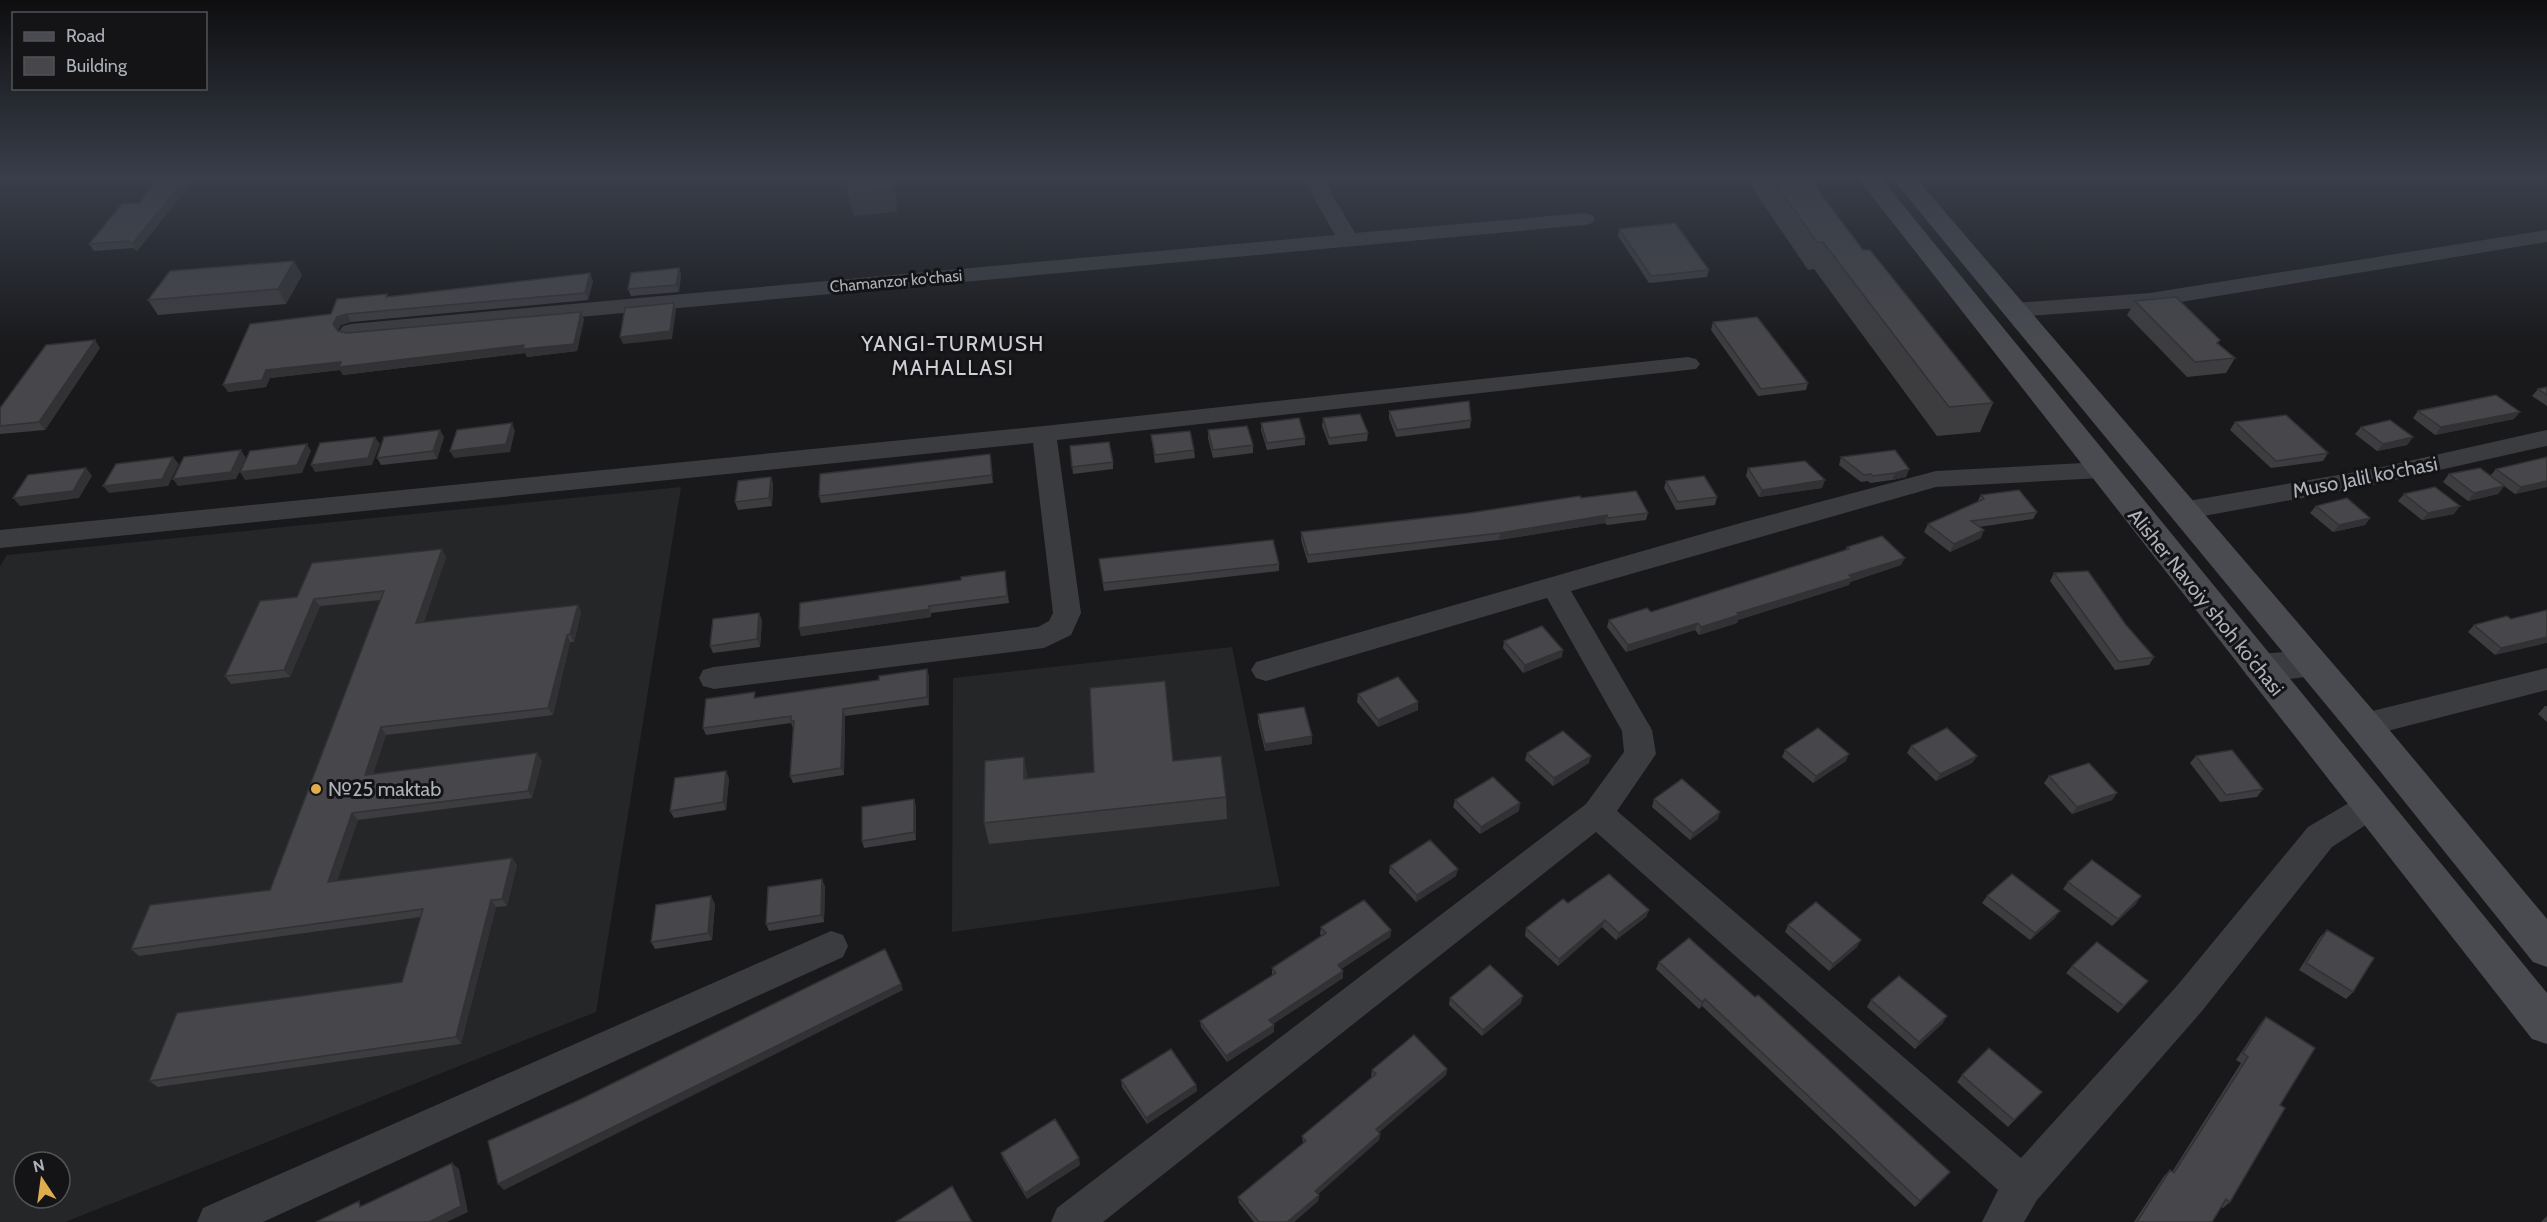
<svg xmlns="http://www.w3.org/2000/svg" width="2547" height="1222" font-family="Cabin,sans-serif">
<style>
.built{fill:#252628;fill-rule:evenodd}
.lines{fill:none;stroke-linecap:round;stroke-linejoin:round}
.minor{fill:#3b3c40;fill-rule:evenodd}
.tertiary{fill:#3b3c40;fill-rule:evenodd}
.secondary{fill:#494b50;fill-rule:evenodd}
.wall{fill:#3d3d40}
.shaded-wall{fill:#323234}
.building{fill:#47474b;stroke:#323234;stroke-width:1.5}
.poi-dot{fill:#dfac4e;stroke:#141416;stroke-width:2}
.labels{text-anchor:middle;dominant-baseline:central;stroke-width:6;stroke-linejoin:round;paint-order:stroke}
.far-street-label{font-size:16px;fill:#adb1b9;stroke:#141416}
.street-label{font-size:20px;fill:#adb1b9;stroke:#141416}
.poi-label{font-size:20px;fill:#adb1b9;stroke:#141416;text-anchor:start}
.neighbourhood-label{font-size:21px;letter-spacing:1.5px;fill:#ced0d6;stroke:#141416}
</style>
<rect width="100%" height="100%" fill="#19191b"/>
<path class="built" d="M681 487 596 1012 65 1222H0V566L7 555ZM24 1162H60V1198H24Z
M1232 647 1280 886 952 932 953 678Z"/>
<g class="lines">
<path class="minor" d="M1302 177H1322L1355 233 1585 213 1592 215 1595 219 1592 223 1585 225 351 338 343 336 339 331 343 326 351 324 1335 235Z
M2547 230V242L2150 307 2014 317 2006 315 2003 310 2006 305 2014 303 2150 293Z
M1688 357 1696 359 1700 364 1696 369 1057 440 1081 613 1071 635 1044 648 714 689 703 686 699 678 703 670 714 667 1038 627 1049 621 1053 613 1033 443 0 548V530L1044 426Z
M2547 430V446L2373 485 2182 520 2173 517 2169 511 2173 505 2182 502 2373 469Z
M2101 462 2110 464 2114 470 2110 476 2101 478 1936 487 1571 591 1652 730 1656 754 1617 811 2021 1158 2176 987 2308 827 2359 797 2370 793 2381 797 2386 806 2381 815 2332 847 2202 1011 2037 1200 2024 1222H1982L1998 1190 1596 832 1103 1222H1051L1057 1208 1586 804 1624 752 1622 731 1547 598 1266 681 1256 678 1251 670 1256 662 1744 522 1936 471Z
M2547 668V690L2364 737 2353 733 2349 725 2353 717 2364 713Z
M831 931 843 935 848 946 843 957 263 1222H197L203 1208Z"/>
<path class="tertiary" d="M2312 650 2324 654 2329 663 2324 672C2302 679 2269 683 2247 676L2242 667 2247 658 2259 654Z"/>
<path class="secondary" d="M1857 177H1880L2547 993V1044L2532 1039Z
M1891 177H1915L2377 715 2547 919V967L2533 962 2351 735Z"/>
</g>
<path class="wall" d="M1745 177H1808L1863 250 1993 403 1980 432 1937 436 1814 269 1808 270Z
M192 182 137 251 133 248 94 251 89 244 140 203Z
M1619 229 1709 270 1707 277 1649 283 1618 236Z
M679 268 681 275 679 292 631 296 628 289Z
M302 275 286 304 158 315 148 300Z
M593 281 588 300 351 322 341 325 338 330 347 333 584 319 577 351 527 357 525 353 343 375 340 370 270 378 266 387 228 392 331 314 387 294 388 297Z
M2135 301 2218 343 2235 358 2226 373 2187 377 2127 315Z
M1713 322 1808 383 1806 390 1758 396 1711 330Z
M100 348 45 430 0 434V408Z
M2547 387V406L2532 396 2538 389Z
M1389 411 1471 420 1470 428 1396 437 1389 418Z
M2418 411 2514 419 2435 435 2413 418Z
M1323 418 1368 433 1367 441 1329 445 1322 426Z
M2235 422 2328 453 2323 461 2271 468 2230 430Z
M1261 423 1305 438V445L1267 450 1261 430Z
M2361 427 2413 437 2407 445 2377 451 2355 434Z
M1208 430 1253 445V453L1213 458 1208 438Z
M1151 435 1194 450 1195 458 1155 463Z
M444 437 437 459 381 465 377 458Z
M1070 446 1113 462V469L1073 474Z
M990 454 993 483 821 503 819 496Z
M1841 457 1909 469 1906 477 1892 480 1870 483 1868 481 1861 482 1839 465Z
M2547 457V487L2515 494 2504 486 2498 494 2468 501 2443 482 2449 474 2490 476 2496 469Z
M1748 468 1822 488 1759 497 1746 476Z
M771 477 773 484 772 506 738 510 735 502Z
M1666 481 1717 497 1715 505 1676 510 1664 488Z
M2404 494 2454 514 2422 520 2398 501Z
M1981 495 2037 512 2033 519 1979 527 1981 538 1950 552 1924 532 1928 524 1977 502Z
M1581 498 1648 513 1646 520 1607 525 1605 523 1499 540 1308 563 1301 540V532L1469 513Z
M2316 506 2370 518 2365 525 2333 532 2310 513Z
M1847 547 1901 565 1850 582 1849 585 1738 620 1737 623 1699 635 1695 630 1626 652 1607 627 1609 620 1651 612 1845 550Z
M446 557 424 622 578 605 581 613 574 642H570L553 715 386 735 373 774 542 761 532 798 358 820 337 881 512 858 517 865 507 906 496 907 461 1044 158 1087 149 1081 402 982 421 917 139 956 131 949 270 890 381 600 320 606 290 677 231 684 225 676 297 597Z
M1099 559 1279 564V571L1104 591Z
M1005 571 1009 603 931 613V617L801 636 799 628 961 580Z
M2054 573 2154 657 2149 665 2115 670 2050 581Z
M2547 610 2495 655 2468 632 2474 625 2511 619Z
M759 613 762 621 760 647 713 653 710 646Z
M1504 641 1562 657 1523 673 1503 648Z
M927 669 929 677V705L845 716 844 775 793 783 790 776 793 728 791 723 706 735 703 728 879 680Z
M1358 694 1418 702V710L1378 727 1357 702Z
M2545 706H2547V722L2538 714Z
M1258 714 1312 744 1265 751 1258 722Z
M1911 746 1977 756 1972 763 1936 781 1907 753Z
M1785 750 1846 761 1813 783 1782 757Z
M1527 753 1589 763 1553 786 1525 760Z
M2196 756 2263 789 2257 797 2220 802 2190 763Z
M1173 761 1226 797 1227 819 989 844 984 823 1028 778 1094 772Z
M2049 776 2117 793 2112 800 2072 814 2044 783Z
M729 778 726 810 674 818 670 811Z
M914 799 916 807V840L864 848 862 841Z
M1654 799 1718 819 1690 840 1652 807Z
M1455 800 1519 811 1480 834 1453 807Z
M1390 866 1456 876 1416 902 1389 873Z
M2068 882 2136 904 2112 926 2063 889Z
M825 886 824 922 769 931 766 924Z
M1987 896 2055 918 2030 940 1982 903Z
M1568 903 1649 910 1646 917 1616 940 1602 927 1558 966 1525 936 1526 928Z
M715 904 712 940 655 949 651 942Z
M1788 925 1857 947 1829 971 1785 932Z
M1321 927 1391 930 1390 937 1341 969 1343 978 1273 1024 1274 1032 1227 1062 1201 1027 1200 1021 1272 975V968L1322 936 1320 934Z
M2327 930 2353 992 2346 999 2299 970 2320 937Z
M1659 962 1945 1178 1915 1207 1702 1006 1699 1009 1656 969Z
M2072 966 2148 981 2118 1013 2066 973Z
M1450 998 1521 1003 1482 1036 1449 1005Z
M1871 1000 1943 1023 1915 1049 1867 1007Z
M2266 1017 2280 1105 2230 1202 2223 1208 2221 1207 2212 1222H2134L2164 1176 2170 1170 2172 1172 2241 1063 2236 1060 2260 1024Z
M1447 1069 1446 1075 1378 1132 1380 1134 1379 1140 1318 1194 1319 1195 1318 1201 1294 1222H1254L1239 1203 1238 1197 1303 1143 1302 1136 1372 1078 1371 1077 1372 1070Z
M1962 1075 2042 1092 2008 1127 1957 1082Z
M1121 1080 1196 1085 1197 1091 1147 1124 1122 1087Z
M1001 1153 1080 1165 1027 1199 1003 1159Z
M2547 1216V1222H2541Z"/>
<path class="shaded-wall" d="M186 177H189L192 182 137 251 132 244Z
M892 177H895L897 212 854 216 848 194Z
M294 261 302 275 286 304 278 289Z
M679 268 681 275 679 292 676 285Z
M590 273 593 281 588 300 585 293Z
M674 303 676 310 672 339 623 344 620 337Z
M581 312 584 319 577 351 527 357 525 353 343 375 340 370 270 378 266 387 228 392 223 385 266 370Z
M347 314 351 322 341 325 337 331 333 324 337 317Z
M95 340 100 348 45 430 39 422Z
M2520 412 2514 419 2435 435 2441 427Z
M512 423 515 431 510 452 454 458 450 451Z
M440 430 444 437 437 459 433 451Z
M375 437 380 444 372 465 315 472 311 465Z
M2413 437 2407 445 2377 451 2383 444Z
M307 444 311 451 302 473 245 480 240 472Z
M241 450 246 458 236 479 178 486 173 479Z
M173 457 179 464 168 486 109 493 103 486Z
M86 468 92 476 79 498 20 506 13 498Z
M1909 469 1906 477 1892 480 1895 473Z
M771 477 773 484 772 506 769 498Z
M1825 480 1822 488 1759 497 1762 490Z
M2547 481V487L2515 494 2521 487Z
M2504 486 2498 494 2468 501 2474 493Z
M2460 506 2454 514 2422 520 2428 513Z
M1607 515 1605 523 1499 540 1500 533Z
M2370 518 2365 525 2333 532 2339 525Z
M1984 530 1981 538 1950 552 1954 544Z
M442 549 446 557 421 631 416 623Z
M1905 558 1901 565 1850 582 1849 585 1738 620 1737 623 1699 635 1701 627 1737 613 1849 575Z
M314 599 320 606 290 677 284 670Z
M578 605 581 613 574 642 570 634Z
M929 606 931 617 801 636 799 628Z
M759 613 762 621 760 647 757 639Z
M1698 623 1695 630 1626 652 1628 645Z
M567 635 570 642 553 715 548 708Z
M2547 637V643L2495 655 2501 648Z
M1563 650 1562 657 1523 673 1525 665Z
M927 669 929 677V705L927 697Z
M1418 702V710L1378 727V720Z
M843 709 845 716 844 775 841 768Z
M381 727 386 735 370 782 365 775Z
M1312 736V744L1265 751V744Z
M537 753 542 761 532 798 528 791Z
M1849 754 1846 761 1813 783 1816 776Z
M1591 756 1589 763 1553 786 1554 778Z
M1977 756 1972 763 1936 781 1940 774Z
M1024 757 1028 779H1024Z
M726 771 729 778 726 810 723 802Z
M2117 793 2112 800 2072 814 2077 807Z
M914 799 916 807V840L914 832Z
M1520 803 1519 811 1480 834 1481 827Z
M1720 812 1718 819 1690 840 1693 833Z
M352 813 358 820 334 889 328 882Z
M512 858 517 865 507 906 502 899Z
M1458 869 1456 876 1416 902 1417 895Z
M822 879 825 886 824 922 821 915Z
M711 896 715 904 712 940 708 933Z
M2141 896 2136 904 2112 926 2118 919Z
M491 900 496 907 461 1044 456 1037Z
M1649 910 1646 917 1616 940 1619 933Z
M2060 911 2055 918 2030 940 2035 933Z
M1605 920 1602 927 1558 966 1559 959Z
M1391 930 1390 937 1337 972 1338 965Z
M1861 940 1857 947 1829 971 1833 964Z
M1343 971V978L1269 1026V1020Z
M901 984 903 990 504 1190 498 1184Z
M1523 996 1521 1003 1482 1036 1483 1030Z
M1705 999 1702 1006 1699 1009 1702 1002Z
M1947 1016 1943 1023 1915 1049 1919 1042Z
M1274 1025V1032L1227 1062 1226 1056Z
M1447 1069 1446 1075 1375 1136 1376 1129Z
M1196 1085 1197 1091 1147 1124 1146 1118Z
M1380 1134 1379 1140 1315 1197V1191Z
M1079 1158 1080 1165 1027 1199 1025 1193Z
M452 1163 459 1169 468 1212 447 1222H429Z
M1950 1172 1945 1178 1915 1207 1920 1201Z
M1319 1195 1318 1201 1294 1222H1287Z"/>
<path class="building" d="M163 177H186L132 244 128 241 89 244 122 204 140 203 157 178Z
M848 177H892V189L848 194Z
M1771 177H1808L1863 250H1870L1993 403 1949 407 1823 242H1817Z
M1675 223 1709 270 1651 276 1619 229Z
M294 261 278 289 148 300 170 271Z
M679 268 676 285 628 289 631 273Z
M590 273 585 293 347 314 337 317 333 324 338 331 347 333 581 312 574 344 523 349 524 345 339 367 341 362 266 370 262 380 223 385 250 324 331 314 337 299 387 294 386 297Z
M2176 297 2220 340 2217 343 2235 358 2195 362 2135 301Z
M674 303 670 331 620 337 625 308Z
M1757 317 1808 383 1761 389 1713 322Z
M95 340 39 422 0 426V408L46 345Z
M2547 387V395L2538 389Z
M2496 395 2520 412 2441 427 2418 411Z
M1469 401 1471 420 1397 430 1389 411Z
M1360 414 1368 433 1329 438 1323 418Z
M2286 415 2328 453 2276 461 2235 422Z
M1299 418 1305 438 1267 443 1261 423Z
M2390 420 2413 437 2383 444 2361 427Z
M512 423 506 444 450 451 457 430Z
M1247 426 1253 445 1213 450 1208 430Z
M440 430 433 451 377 458 384 437Z
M1190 431 1194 450 1155 455 1151 435Z
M375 437 368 458 311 465 320 443Z
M1109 442 1113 462 1072 467 1070 446Z
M307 444 297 465 240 472 250 451Z
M241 450 231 472 173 479 184 457Z
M1895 450 1909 469 1895 473 1873 476 1871 474 1864 475 1841 457Z
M990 454 992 475 819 496 820 474Z
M173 457 162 479 103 486 116 464Z
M2547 457V481L2521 487 2496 469Z
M1805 461 1825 480 1762 490 1748 468Z
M86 468 73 491 13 498 28 475Z
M2480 468 2504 486 2474 493 2449 474Z
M1704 476 1717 497 1678 502 1666 481Z
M771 477 769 498 735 502 738 481Z
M2435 487 2460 506 2428 513 2404 494Z
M2019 490 2037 512 1971 521 1984 530 1954 544 1928 524 1984 499 1981 495Z
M1636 491 1648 513 1608 518 1607 515 1500 533 1308 555 1301 532 1469 513 1580 496 1581 498Z
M2347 498 2370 518 2339 525 2316 506Z
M1882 536 1905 558 1849 575 1852 578 1737 613 1739 615 1701 627 1698 623 1628 645 1609 620 1647 608 1651 612 1849 549 1847 547Z
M1273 540 1279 564 1103 583 1099 559Z
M442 549 416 623 578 605 570 634 567 635 548 708 381 727 365 775 537 753 528 791 352 813 328 882 512 858 502 899 491 900 456 1037 149 1081 177 1013 402 982 423 909 131 949 150 905 270 890 384 591 314 599 284 670 225 676 260 601 297 597 312 563Z
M1005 571 1007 596 929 606 930 609 799 628 800 603 961 580V577Z
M2088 571 2126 625 2154 657 2119 662 2054 573Z
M2547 610V637L2501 648 2474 625 2507 616 2511 619Z
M759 613 757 639 710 646 713 619Z
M1542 626 1563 650 1525 665 1504 641Z
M927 669V697L843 709 841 768 790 776 794 721H791V716L703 728 706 699 755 692 754 698 879 680V676Z
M1398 677 1418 702 1378 720 1358 694Z
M1165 681 1173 761 1221 756 1226 797 984 823 985 761 1024 757V779L1094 772 1090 688Z
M1304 707 1312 736 1265 744 1258 714Z
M1818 728 1849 754 1816 776 1785 750Z
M1947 728 1977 756 1940 774 1911 746Z
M1563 731 1591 756 1554 778 1527 753Z
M2232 750 2263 789 2226 795 2196 756Z
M2089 763 2117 793 2077 807 2049 776Z
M726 771 723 802 670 811 675 778Z
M1493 777 1520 803 1481 827 1455 800Z
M1682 779 1720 812 1693 833 1654 799Z
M914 799V832L862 841V807Z
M1430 840 1458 869 1417 895 1390 866Z
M2092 860 2141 896 2118 919 2068 882Z
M1609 874 1649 910 1619 933 1605 920 1559 959 1526 928 1563 899 1568 903Z
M2012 874 2060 911 2035 933 1987 896Z
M822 879 821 915 766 924 768 887Z
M711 896 708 933 651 942 656 905Z
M1364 900 1391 930 1338 965 1343 971 1269 1020 1274 1025 1226 1056 1200 1021 1276 973 1272 968 1326 933 1321 927Z
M1816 902 1861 940 1833 964 1788 925Z
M2327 930 2374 958 2353 992 2306 963Z
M1689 938 1755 997 1758 995 1950 1172 1920 1201 1705 999 1702 1002 1659 962Z
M2097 942 2148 981 2124 1006 2072 966Z
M885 949 901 984 498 1184 488 1141 579 1100Z
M1490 965 1523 996 1483 1030 1450 998Z
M1899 976 1947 1016 1919 1042 1871 1000Z
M2266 1017 2315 1048 2280 1105 2285 1108 2230 1202 2226 1199 2212 1222H2137L2170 1170 2174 1173 2248 1057 2243 1053Z
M1414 1035 1447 1069 1376 1129 1380 1134 1315 1191 1319 1195 1287 1222H1259L1238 1197 1306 1141 1302 1136 1376 1074 1372 1070Z
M1989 1048 2042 1092 2014 1120 1962 1075Z
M1171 1049 1196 1085 1146 1118 1121 1080Z
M1055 1119 1079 1158 1025 1193 1001 1153Z
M452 1163 461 1206 429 1222H316L359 1201 360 1207Z
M952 1186 972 1222H896Z"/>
<linearGradient id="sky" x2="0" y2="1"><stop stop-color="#0e0e0f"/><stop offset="0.51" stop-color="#383e4a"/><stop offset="1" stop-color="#383e4a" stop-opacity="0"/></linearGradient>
<rect width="2547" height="348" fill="url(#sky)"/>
<circle class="poi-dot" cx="316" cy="789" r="6"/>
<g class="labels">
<g class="far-street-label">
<text transform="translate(896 281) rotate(-5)">Chamanzor ko'chasi</text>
</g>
<g class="street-label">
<text transform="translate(2365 477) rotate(-11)">Muso Jalil ko'chasi</text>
<text transform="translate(2206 602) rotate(51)">Alisher Navoiy shoh ko'chasi</text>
</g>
<g class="poi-label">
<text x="328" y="789">№25 maktab</text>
</g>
<g class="neighbourhood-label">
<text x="953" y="343">YANGI-TURMUSH<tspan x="953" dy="24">MAHALLASI</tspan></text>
</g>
</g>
<rect x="12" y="12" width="195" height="78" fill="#141416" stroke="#515357" stroke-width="1.5"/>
<rect x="24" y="32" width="30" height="9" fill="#494b50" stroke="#515357" stroke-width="1.5"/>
<text x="66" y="42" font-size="18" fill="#adb1b9">Road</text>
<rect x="24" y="57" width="30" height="18" fill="#47474b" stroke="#515357" stroke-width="1.5"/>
<text x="66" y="72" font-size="18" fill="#adb1b9">Building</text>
<g transform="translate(42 1180) rotate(347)"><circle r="28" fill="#141416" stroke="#515357" stroke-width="1.5"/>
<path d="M0-4.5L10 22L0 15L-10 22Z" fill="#dfac4e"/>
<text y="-9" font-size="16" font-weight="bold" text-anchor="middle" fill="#adb1b9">N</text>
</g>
</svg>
